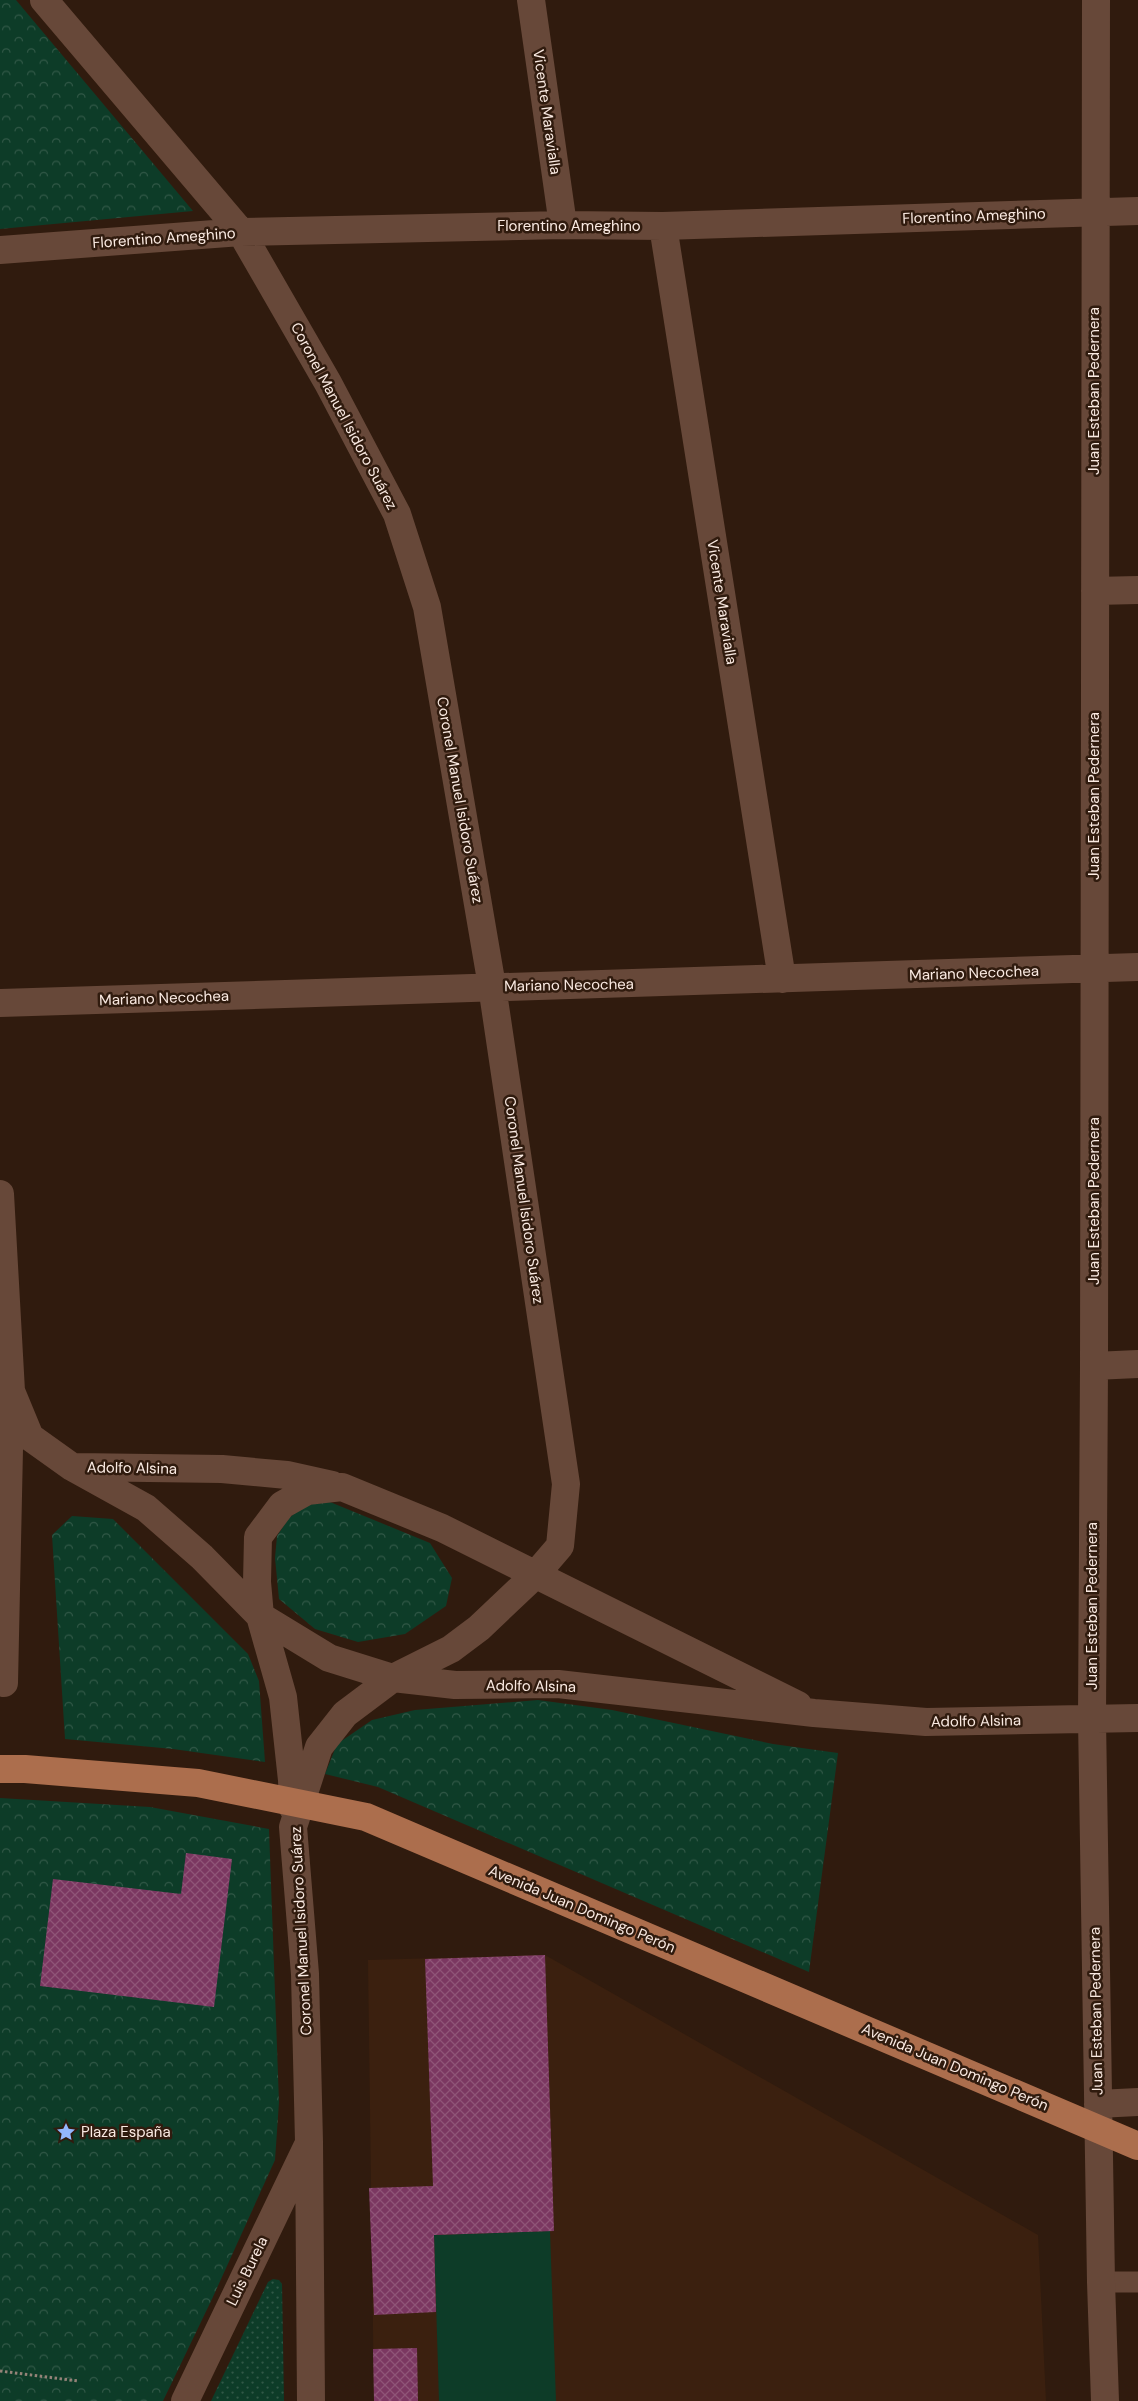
<svg xmlns="http://www.w3.org/2000/svg" width="1138" height="2401" font-family="'DM Sans',sans-serif">
<style>
.built{fill:#3b200f}
.grass{fill:url(#grass-dots)}
.park{fill:url(#park-crowns)}
.pitch{fill:#0d3c28}
.building{fill:url(#building-cross-hatch)}
.lines{fill:none;stroke-linecap:round;stroke-linejoin:round}
.path{stroke:#958378;stroke-width:3;stroke-dasharray:2.5 2.5;stroke-linecap:butt}
.lane{stroke:#674839;stroke-width:21}
.street{stroke:#674839;stroke-width:28}
.primary{stroke:#ac6e4d;stroke-width:28}
.labels{text-anchor:middle;dominant-baseline:central;stroke-width:5;stroke-linejoin:round;paint-order:stroke}
.street-label{font-size:15px;fill:#faeae2;stroke:#301b0e}
.poi-label{font-size:15px;fill:#faeae2;stroke:#301b0e;text-anchor:start}
</style>
<defs>
<pattern id="grass-dots" width="8" height="8" patternUnits="userSpaceOnUse" patternTransform="scale(1.25)"><rect width="8" height="8" fill="#0d3c28"/><path d="M2 2h.1M6 6h.1" fill="none" stroke="#315847" stroke-width="1.8" stroke-linecap="round"/></pattern>
<pattern id="park-crowns" width="20" height="18" patternUnits="userSpaceOnUse" patternTransform="scale(1.25)"><rect width="20" height="18" fill="#0d3c28"/><path d="M2 6a3 3 0 1 1 6 0M12 15a3 3 0 1 1 6 0" fill="none" stroke="#315847"/></pattern>
<pattern id="building-cross-hatch" width="8" height="8" patternUnits="userSpaceOnUse" patternTransform="scale(1.25)"><rect width="8" height="8" fill="#7b3761"/><path d="M0 0l8 8M0 8l8-8" fill="none" stroke="#8f5477"/></pattern>
</defs>
<rect width="100%" height="100%" fill="#301b0e"/>
<path class="built" d="M545 1955 1038 2235 1046 2401H374L368 1960Z"/>
<path class="grass" d="M273 2279 279 2280 282 2284 284 2401H211L268 2282Z"/>
<path class="park" d="M0 0H16L193 211 0 229Z
M330 1502 430 1543 452 1578 446 1606 405 1634 358 1642 315 1629 279 1599 275 1558 277 1536 289 1518 305 1505Z
M72 1516 113 1519 248 1654 259 1681 265 1762 173 1749 65 1739 52 1535Z
M538 1700 612 1710 773 1744 838 1753 809 1972 378 1787 325 1774 337 1744 372 1720 415 1710Z
M0 1798 150 1807 269 1829 279 2102 275 2160 212 2299 163 2401H0Z"/>
<path class="pitch" d="M550 2231 556 2401H439L434 2235Z"/>
<path class="building" d="M186 1853 232 1859 214 2007 40 1986 53 1879 181 1894Z
M545 1955 554 2231 434 2235 436 2312 374 2315 369 2188 433 2186 425 1959Z
M417 2348 418 2401H374L373 2349Z"/>
<g class="lines">
<path class="path" d="M0 2371 78 2381"/>
<path class="lane" d="M1101 2282H1138"/>
<path class="street" d="M44 0 241 232 328 383 397 514 427 607 492 986 566 1484 560 1546 536 1574 479 1628 451 1649 393 1678 345 1714 319 1747 293 1827 305 1974 309 2142 311 2401
M531 0 563 225
M1096 0 1094 1366 1092 1719 1101 2282 1105 2401
M663 226 782 979
M0 250 241 232 563 225 663 226 1138 211
M1095 591 1138 590
M0 1003 1138 967
M0 1194 11 1391 30 1437 72 1467 146 1508 202 1557 260 1616 329 1658 393 1678 455 1685 558 1684 814 1713 926 1722 1138 1718
M1094 1366 1138 1364
M76 1467 222 1469 287 1475 332 1485
M4 1683 10 1402
M293 1808 292 1780 283 1697 260 1616 257 1582 258 1537 282 1505 307 1491 342 1487 442 1528 798 1705
M1098 2104 1138 2102
M185 2401 307 2147"/>
<path class="primary" d="M0 1769H25L198 1783 366 1817 1138 2146"/>
</g>
<defs>
<g id="sight-bare" transform="scale(1.5)"><path d="M0-6L1.8-2.2L6-1.7L2.9 1.2L3.7 5.4L0 3.3L-3.7 5.4L-2.9 1.2L-6-1.7L-1.8-2.2Z" fill="#93b7fd" stroke="#301b0e" stroke-width="2.5" paint-order="stroke"/></g>
</defs>
<g fill-rule="evenodd">
<use href="#sight-bare" x="66" y="2132"/>
</g>
<g class="labels">
<g class="street-label">
<text transform="translate(547 112) rotate(82)">Vicente Maravialla</text>
<text transform="translate(974 216) rotate(-2)">Florentino Ameghino</text>
<text x="569" y="226">Florentino Ameghino</text>
<text transform="translate(164 238) rotate(-4)">Florentino Ameghino</text>
<text transform="translate(1094 391) rotate(-90)">Juan Esteban Pedernera</text>
<text transform="translate(344 416) rotate(62)">Coronel Manuel Isidoro Suárez</text>
<text transform="translate(722 602) rotate(81)">Vicente Maravialla</text>
<text transform="translate(1094 796) rotate(-90)">Juan Esteban Pedernera</text>
<text transform="translate(460 800) rotate(80)">Coronel Manuel Isidoro Suárez</text>
<text transform="translate(974 973) rotate(-2)">Mariano Necochea</text>
<text transform="translate(569 985) rotate(-1)">Mariano Necochea</text>
<text transform="translate(164 998) rotate(-2)">Mariano Necochea</text>
<text transform="translate(524 1200) rotate(82)">Coronel Manuel Isidoro Suárez</text>
<text transform="translate(1094 1201) rotate(-90)">Juan Esteban Pedernera</text>
<text transform="translate(132 1468) rotate(1)">Adolfo Alsina</text>
<text transform="translate(1092 1606) rotate(-90)">Juan Esteban Pedernera</text>
<text transform="translate(531 1686) rotate(1)">Adolfo Alsina</text>
<text transform="translate(976 1721) rotate(-1)">Adolfo Alsina</text>
<text transform="translate(582 1909) rotate(23)">Avenida Juan Domingo Perón</text>
<text transform="translate(301 1931) rotate(-93)">Coronel Manuel Isidoro Suárez</text>
<text transform="translate(1096 2011) rotate(-91)">Juan Esteban Pedernera</text>
<text transform="translate(955 2067) rotate(23)">Avenida Juan Domingo Perón</text>
<text transform="translate(247 2271) rotate(-64)">Luis Burela</text>
</g>
<g class="poi-label">
<text x="81" y="2132">Plaza España</text>
</g>
</g>
</svg>
